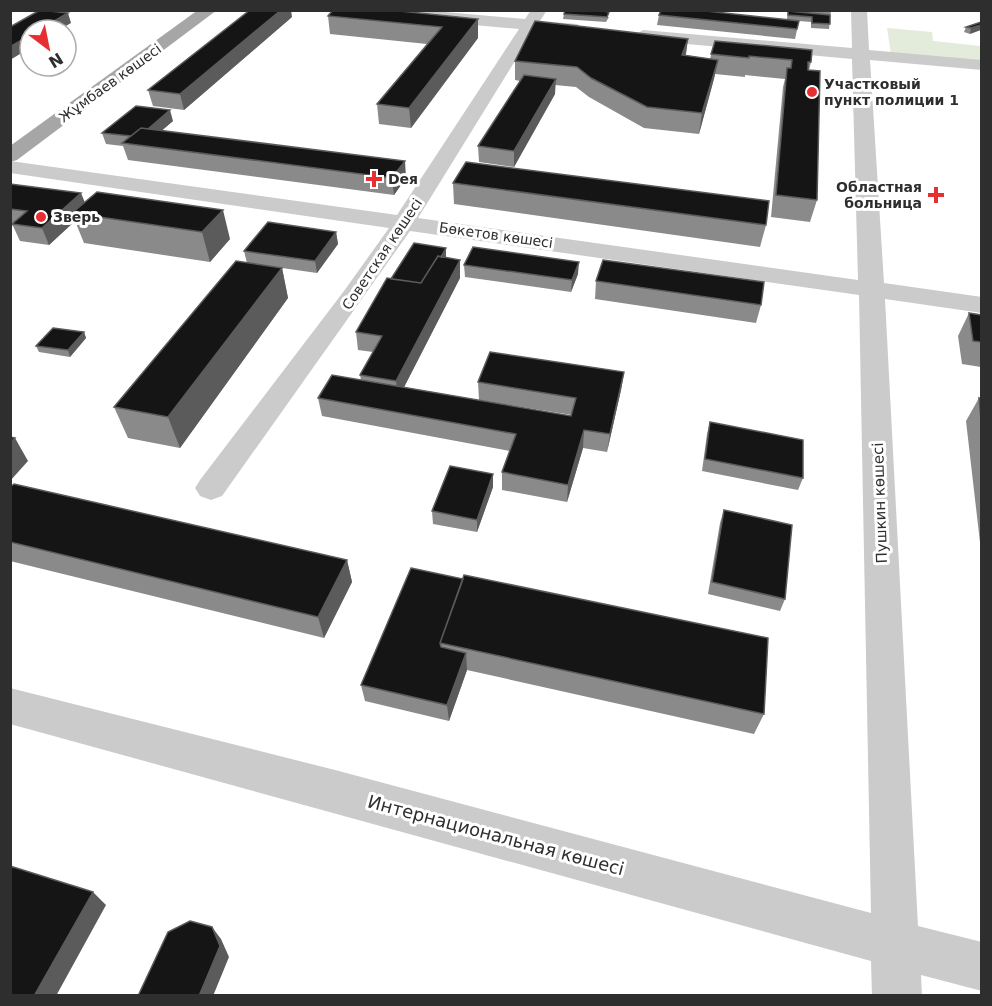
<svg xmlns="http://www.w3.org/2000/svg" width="992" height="1006" font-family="'DejaVu Sans',sans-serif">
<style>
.green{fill:#e3ebdb}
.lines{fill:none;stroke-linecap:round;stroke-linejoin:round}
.minor{fill:#cbcbcb;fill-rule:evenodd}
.major{fill:#a6a6a6;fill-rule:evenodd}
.wall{fill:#8a8a8a}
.shaded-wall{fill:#5b5b5b}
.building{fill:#151515;stroke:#5b5b5b;stroke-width:1.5}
.poi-dot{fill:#e62f31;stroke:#fff;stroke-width:2}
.labels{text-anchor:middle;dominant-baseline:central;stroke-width:6;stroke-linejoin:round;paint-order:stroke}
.far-street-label{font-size:14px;fill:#2e2e2e;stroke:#fff}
.far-poi-label{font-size:14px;font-weight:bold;fill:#2e2e2e;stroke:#fff;text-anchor:start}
.street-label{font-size:15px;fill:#2e2e2e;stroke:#fff}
.near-street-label{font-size:18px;fill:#2e2e2e;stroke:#fff}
</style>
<rect width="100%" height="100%" fill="#fff"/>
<path class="green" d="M887 28 932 32 933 41 981 46V61L891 54Z"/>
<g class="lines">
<path class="minor" d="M353 10H422L525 19 531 10H547L540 21 577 24 585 29 577 34 534 30 418 218 858 280 852 59 643 40 635 35 643 30 852 48 851 10H867L869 50 982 60V70L870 60 884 283 982 297V313L885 299 918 926 982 942V991L921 975 922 996H872L871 961 10 724V688L335 770 871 913 859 295 410 231 222 496 211 500 200 496 195 488 200 480 344 291 389 228 10 173V161L397 215 519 29 361 15Z"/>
<path class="major" d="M198 10H217L17 160 10 162V146Z"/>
</g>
<path class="wall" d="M390 10 478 38 411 128 379 124 377 104 427 44 330 34 328 16Z
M788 10H831L829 29 811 28V22L799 21 795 39 657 25 659 15 787 19Z
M564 14 609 17 606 22 563 19Z
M292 17 184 110 153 106 148 90Z
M981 22 970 34 964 32 966 27Z
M688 39 686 55 710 59 715 41 811 62 809 70 817 200 810 222 771 217 783 87 785 79 745 75V77L715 74 699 134 644 128 589 97 576 87 555 85V94L514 167 479 162 478 146 520 81 515 80V61Z
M173 121 162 130 406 178 394 195 128 160 123 146 106 144 102 133Z
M453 183 766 225 760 247 454 204Z
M10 184 85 202 230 239 210 262 84 243 75 221 49 245 20 241 13 226 10 225Z
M336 232 338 244 317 273 247 263 244 251Z
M446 248V258L460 260V278L404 387 571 416 572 415 479 400 478 382 624 372 621 390 607 452 583 448 567 502 502 490V472L510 451 322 416 318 398 361 380 360 375 373 352 358 350 356 332 391 279Z
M464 265 578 274 571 292 465 277Z
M282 268 288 298 180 448 128 438 114 407Z
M596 281 761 305 756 323 595 299Z
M969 313 981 315V367L962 364 958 336Z
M84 332 86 338 70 357 39 352 36 346Z
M979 398 981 399V551L966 421Z
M710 422 803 478 798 490 702 471 707 434Z
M493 474V487L477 532 433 524 432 511Z
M10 487 347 560 352 582 324 638 10 561Z
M724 510 785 599 780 611 708 594 720 523Z
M411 568 764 714 754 734 467 670 449 721 365 701 361 685Z"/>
<path class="shaded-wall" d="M281 10H291L292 17 184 110 180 94Z
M68 13 71 23 59 30H39Z
M478 19V38L411 128 409 108Z
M981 25V30L970 34 971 28Z
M30 35V48L10 60V47Z
M688 39 685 58 682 55Z
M718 60 714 79 699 134 702 113Z
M556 79 555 94 514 167V151Z
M170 110 173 121 144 146 137 137Z
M405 161 406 178 394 195 392 178Z
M81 193 88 210 72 213 75 221 49 245 42 228Z
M223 210 230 239 210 262 202 232Z
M336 232 338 244 317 273 315 261Z
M446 248V260L421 289Z
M460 260V278L398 399 396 381Z
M579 262 578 274 571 292 572 280Z
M282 268 288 298 180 448 168 417Z
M84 332 86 338 70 357 68 350Z
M624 372 621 390 607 452 610 434Z
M584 430 583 448 567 502 568 485Z
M15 438 28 461 10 481V443Z
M493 474V487L477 532V520Z
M347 560 352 582 324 638 318 617Z
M466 653 467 670 449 721 447 705Z
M93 892 106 905 56 996H34Z
M212 927 221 939 229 957 213 996H199Z"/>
<path class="building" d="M40 10 68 13 39 30H30V35L10 47V27Z
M250 10H281L180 94 148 90Z
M333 10H390L478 19 409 108 377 104 442 27 328 16Z
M565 10H596L609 12 607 17 564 14Z
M661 10H697L799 21 797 29 659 15Z
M788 11 830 15V24L812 23V17L788 15Z
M535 21 688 39 682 55 718 60 702 113 647 107 591 78 577 67 515 61Z
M981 22V25L971 28 966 27Z
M715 41 812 50 811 62H808V70L820 71 817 200 776 195 787 68H791L792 60 749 56V58L711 54Z
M524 75 556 79 514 151 478 146Z
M136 106 170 110 148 129 141 128 131 136 102 133Z
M141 128 405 161 392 178 122 143Z
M466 162 769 201 766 225 453 183Z
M10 184 81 193 42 228 12 224 27 211 10 209Z
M97 192 223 210 202 232 72 213Z
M268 222 336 232 315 261 244 251Z
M414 243 446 248 441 257 438 256 421 283 391 279Z
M473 247 579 262 572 280 464 265Z
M438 256 460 260 396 381 360 375 382 336 356 332 387 278 421 283Z
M603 260 764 282 761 305 596 281Z
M236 261 282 268 168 417 114 407Z
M969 313 981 315V342L973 341Z
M53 328 84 332 68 350 36 346Z
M490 352 624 372 610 434 584 430 568 485 502 472 516 434 318 398 332 375 571 416 576 398 478 382Z
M979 398 981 399V419Z
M710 422 803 440V478L705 459Z
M10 437 15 438 10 443Z
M450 466 493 474 477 520 432 511Z
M14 484 347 560 318 617 10 542V487Z
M724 510 792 525 785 599 712 582Z
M411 568 463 579 440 643 441 647 466 653 447 705 361 685Z
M464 575 768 638 764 714 440 643Z
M10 866 93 892 34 996H10Z
M190 921 212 927 220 946 199 996H138L168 932Z"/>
<g class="poi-dot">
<circle cx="812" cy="92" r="6"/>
<path d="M371 170h6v6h6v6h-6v6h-6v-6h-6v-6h6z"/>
<path d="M933 186h6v6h6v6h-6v6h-6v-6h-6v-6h6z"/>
<circle cx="41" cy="217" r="6"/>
</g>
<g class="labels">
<g class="far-street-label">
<text transform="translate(110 83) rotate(-36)">Жұмбаев көшесі</text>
<text transform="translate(496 235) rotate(8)">Бөкетов көшесі</text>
<text transform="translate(382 254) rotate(-56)">Советская көшесі</text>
</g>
<g class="far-poi-label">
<text x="824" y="84">Участковый<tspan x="824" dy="16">пункт полиции 1</tspan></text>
<text x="388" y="179">Deя</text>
<text x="922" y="187" text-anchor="end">Областная<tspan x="922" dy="16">больница</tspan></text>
<text x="53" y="217">Зверь</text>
</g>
<g class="street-label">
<text transform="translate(880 503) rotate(-92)">Пушкин көшесі</text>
</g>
<g class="near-street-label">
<text transform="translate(496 835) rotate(15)">Интернациональная көшесі</text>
</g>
</g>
<rect width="992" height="1006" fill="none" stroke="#2e2e2e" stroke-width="24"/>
<g transform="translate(48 48) rotate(148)"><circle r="28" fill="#ffffff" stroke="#ababab" stroke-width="1.5"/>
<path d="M0-4.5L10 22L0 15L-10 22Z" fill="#e62f31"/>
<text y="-9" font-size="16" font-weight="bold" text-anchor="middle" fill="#2e2e2e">N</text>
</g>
</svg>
